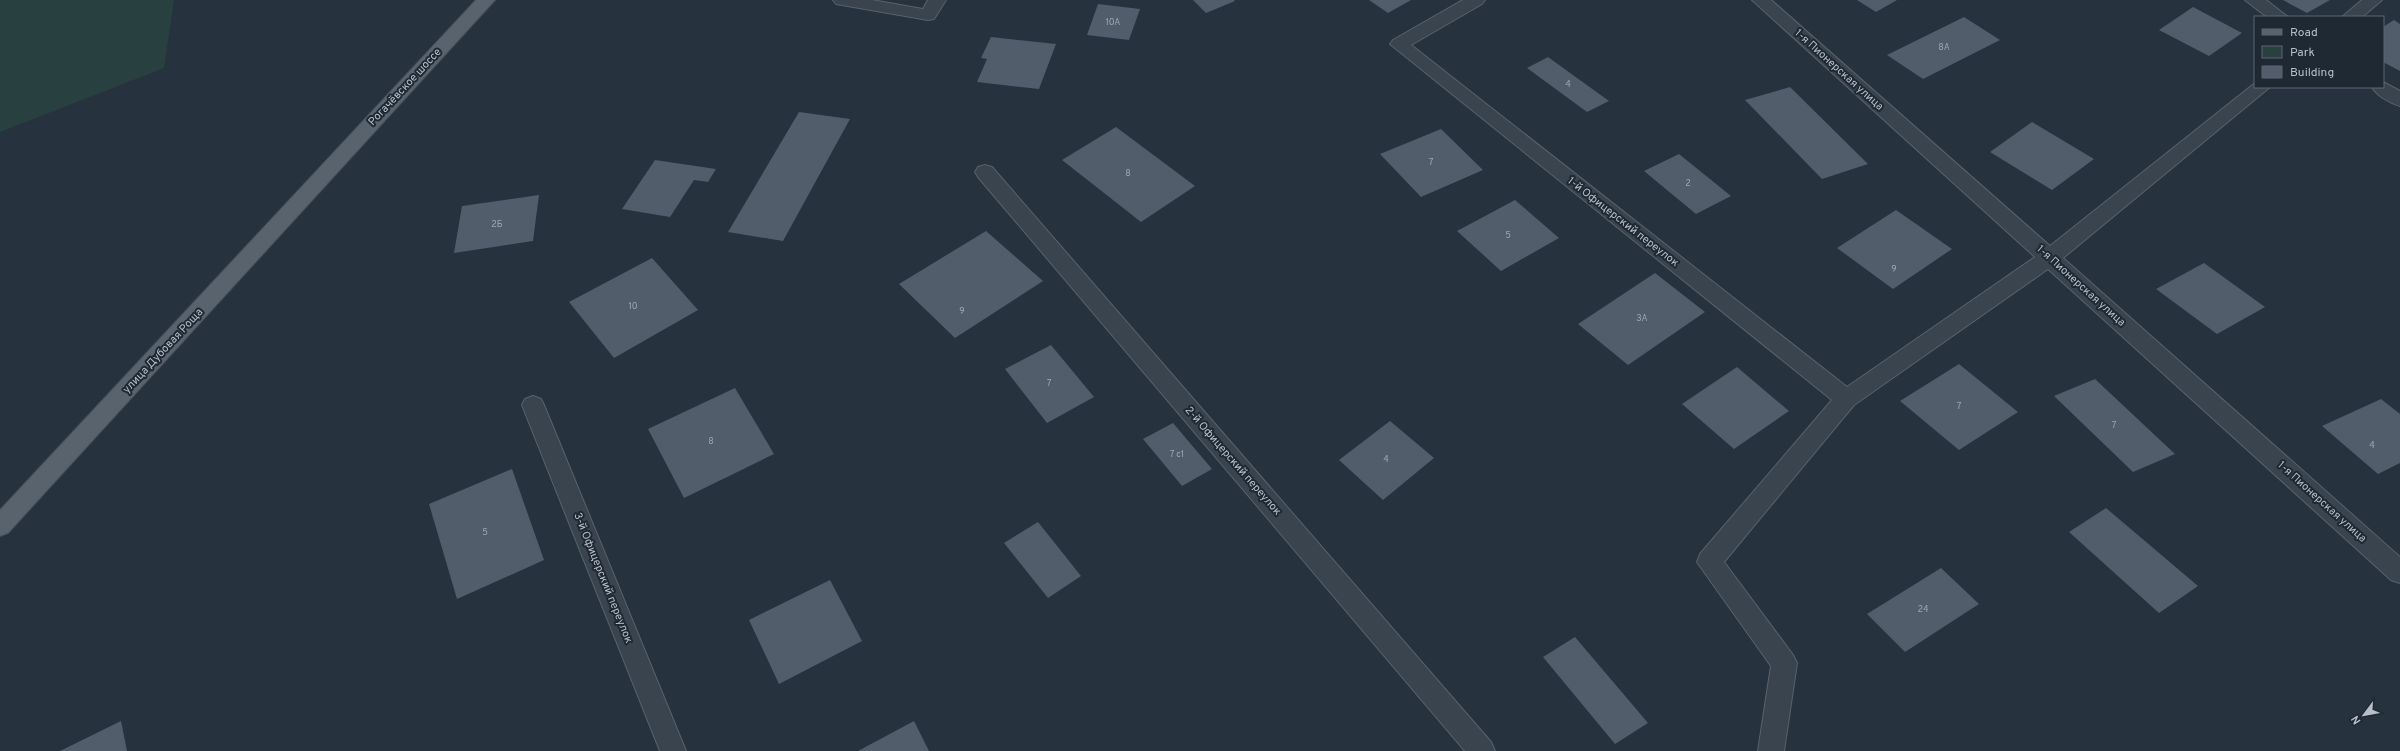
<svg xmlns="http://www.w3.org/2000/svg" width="2400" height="751" font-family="Overpass,sans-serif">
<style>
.green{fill:#294041}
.building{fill:#525d6c}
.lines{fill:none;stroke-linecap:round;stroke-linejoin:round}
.minor-casing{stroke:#58626c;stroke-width:2}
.major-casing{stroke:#444d58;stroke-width:2}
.minor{fill:#3a444f;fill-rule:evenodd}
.major{fill:#58636e;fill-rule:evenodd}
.labels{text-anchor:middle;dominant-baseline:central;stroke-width:4;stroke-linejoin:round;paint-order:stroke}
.number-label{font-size:9px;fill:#9ea6b2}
.street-label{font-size:11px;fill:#b7bfc9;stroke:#1f2934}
</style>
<rect width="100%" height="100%" fill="#26323e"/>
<path class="green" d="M0 0H174L164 68 0 132Z"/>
<path class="building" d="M1193 0H1234L1235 1 1206 13Z
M1369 0H1411L1388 13Z
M1857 0H1897L1876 12Z
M2283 0H2330L2307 13Z
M1098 4 1140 9 1129 40 1087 35Z
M2193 7 2242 33 2209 56 2159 30Z
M1964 17 2000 40 1923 79 1887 55Z
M2394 20 2400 24V71L2383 62V27Z
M991 37 1056 44 1039 89 977 82 987 59 981 58Z
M1548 57 1609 101 1587 112 1527 68Z
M1790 87 1868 164 1822 179 1745 100Z
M799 112 850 119 783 241 728 232Z
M2032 122 2094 159 2052 190 1990 152Z
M1116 127 1195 186 1141 222 1062 160Z
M1441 129 1483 170 1421 197 1380 154Z
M1679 154 1731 196 1696 214 1644 171Z
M655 160 716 169 708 182 694 180 670 217 622 209Z
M539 195 533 241 454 253 462 206Z
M1515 200 1559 238 1501 271 1457 231Z
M1896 210 1952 249 1893 289 1837 248Z
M986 231 1043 281 955 338 899 284Z
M652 258 698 310 614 358 569 302Z
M2204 263 2265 307 2217 334 2156 289Z
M1655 273 1705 312 1628 365 1578 324Z
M1051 345 1094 397 1047 423 1005 369Z
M1959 364 2018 412 1959 450 1900 401Z
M1737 367 1789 411 1734 449 1682 404Z
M2095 379 2175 454 2133 472 2054 396Z
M735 388 774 454 684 498 648 429Z
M2381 399 2400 414V463L2378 474 2322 426Z
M1390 421 1434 458 1383 500 1339 460Z
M1173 423 1212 469 1182 486 1143 439Z
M512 469 544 560 457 599 429 504Z
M2106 508 2198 586 2159 613 2069 532Z
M1038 522 1081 576 1048 598 1004 543Z
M1941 568 1979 604 1905 652 1867 614Z
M830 580 862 641 779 684 749 620Z
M1575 637 1648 723 1615 744 1543 657Z
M121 721 127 751H60Z
M914 721 929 751H858Z"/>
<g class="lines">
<g class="minor-casing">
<path id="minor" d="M833 0H872L923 9 928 0H946L934 19 928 20 842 5 836 4Z
M1463 0H1485L1482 4 1411 45 1847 387 2035 257 1752 0H1771L2050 246 2255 83V87H2270L2063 258 2400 557V583L2391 580 2048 269 1854 405 1724 562 1793 655 1797 663 1784 751H1758L1771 666 1697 562 1700 554 1832 400 1390 44 1393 40Z
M2245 0H2266L2288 17H2267Z
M2362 0H2382L2362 17H2342Z
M2383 82 2400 91V106C2390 103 2377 96 2372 87H2383Z
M985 165 992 167 1491 742 1495 751H1465L978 177 975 172 978 167Z
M533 396 541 399 544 405 686 751H660L522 405 525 399Z"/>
</g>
<g class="major-casing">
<path id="major" d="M476 0H495L8 533 0 536V510Z"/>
</g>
<use href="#minor" class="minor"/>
<use href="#major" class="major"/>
</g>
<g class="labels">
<g class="number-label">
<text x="1113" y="22">10А</text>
<text x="1944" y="47">8А</text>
<text x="1568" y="84">4</text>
<text x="1431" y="162">7</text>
<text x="1128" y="173">8</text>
<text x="1688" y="183">2</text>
<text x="497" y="224">2Б</text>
<text x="1508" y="235">5</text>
<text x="1894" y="269">9</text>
<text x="633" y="306">10</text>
<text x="962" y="311">9</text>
<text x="1642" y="318">3А</text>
<text x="1049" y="383">7</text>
<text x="1959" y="406">7</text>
<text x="2114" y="425">7</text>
<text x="711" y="441">8</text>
<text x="2372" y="445">4</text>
<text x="1177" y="454">7 с1</text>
<text x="1386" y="459">4</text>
<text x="485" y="532">5</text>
<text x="1923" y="609">24</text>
</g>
<g class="street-label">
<text transform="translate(1839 70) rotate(42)">1-я Пионерская улица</text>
<text transform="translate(405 87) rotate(-47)">Рогачёвское шоссе</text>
<text transform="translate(1623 222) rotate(38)">1-й Офицерский переулок</text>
<text transform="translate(2081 286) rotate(42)">1-я Пионерская улица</text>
<text transform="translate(163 351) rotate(-47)">улица Дубовая Роща</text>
<text transform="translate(1233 461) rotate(49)">2-й Офицерский переулок</text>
<text transform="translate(2322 502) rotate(42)">1-я Пионерская улица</text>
<text transform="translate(603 578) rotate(68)">3-й Офицерский переулок</text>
</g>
</g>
<rect x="2254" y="16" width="130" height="72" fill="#1f2934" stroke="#5c6570"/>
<rect x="2262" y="29" width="20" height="6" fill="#58636e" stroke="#5c6570"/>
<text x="2290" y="36" font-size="12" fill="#b7bfc9">Road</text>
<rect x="2262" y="46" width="20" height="12" fill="#294041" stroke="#5c6570"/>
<text x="2290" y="56" font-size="12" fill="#b7bfc9">Park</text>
<rect x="2262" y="66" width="20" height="12" fill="#525d6c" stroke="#5c6570"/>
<text x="2290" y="76" font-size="12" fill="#b7bfc9">Building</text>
<g transform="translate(2364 715) rotate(238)" stroke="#1f2934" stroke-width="3" paint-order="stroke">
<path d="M0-3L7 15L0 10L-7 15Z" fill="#b7bfc9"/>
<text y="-6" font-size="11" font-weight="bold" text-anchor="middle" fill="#b7bfc9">N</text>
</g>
</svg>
